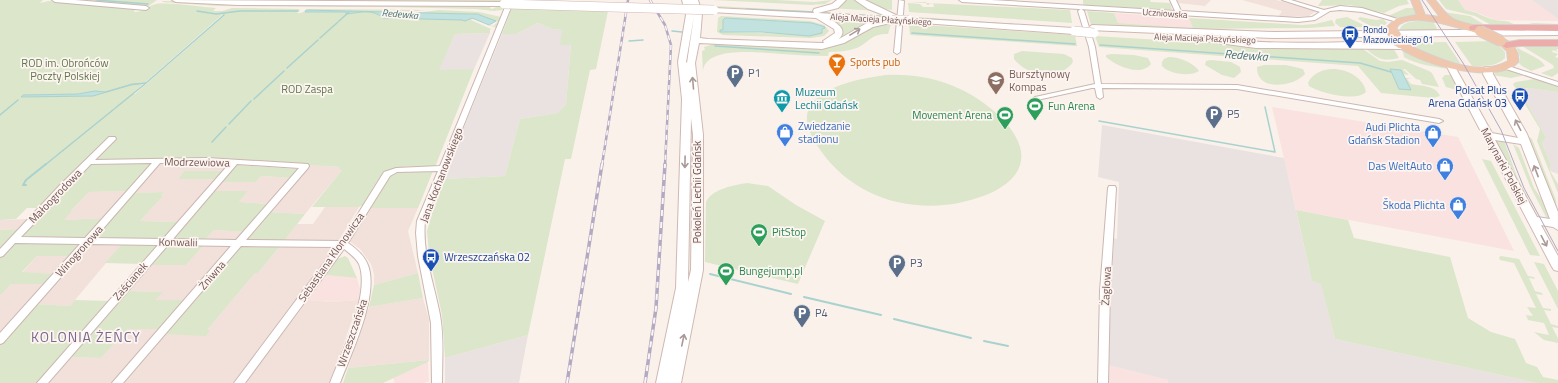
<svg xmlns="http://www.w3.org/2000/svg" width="1558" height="383" font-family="'Titillium Web',sans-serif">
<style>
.residential{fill:#f1e1da}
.commercial{fill:#f9e2e0}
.industrial{fill:#eae2e0}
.green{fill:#dce6ca;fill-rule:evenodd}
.water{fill:#c1e2df;stroke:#a9d2cf}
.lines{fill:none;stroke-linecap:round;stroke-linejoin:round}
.stream-far1{stroke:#a9d2cf;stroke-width:1.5}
.stream{stroke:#a9d2cf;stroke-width:2}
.street-casing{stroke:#cbb7b1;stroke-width:2}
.secondary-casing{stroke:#cfb9b2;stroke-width:2}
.primary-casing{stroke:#d8cfce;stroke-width:2}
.highway-casing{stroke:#d8cfce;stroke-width:2}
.street{fill:#fff;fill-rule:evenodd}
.secondary{fill:#fff;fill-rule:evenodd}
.primary{fill:#f0c7ac;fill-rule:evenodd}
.highway{fill:#ecacaa;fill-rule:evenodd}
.tram{stroke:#b2a9c3;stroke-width:1}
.rail-far1-casing{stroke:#b2a9c3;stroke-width:2.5}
.rail-casing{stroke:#b2a9c3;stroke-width:3.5}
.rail-far1{stroke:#fdf5f1;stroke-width:1.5;stroke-dasharray:5;stroke-linecap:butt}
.rail{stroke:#fdf5f1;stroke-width:2;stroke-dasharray:6;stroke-linecap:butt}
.secondary-bridge-casing{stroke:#cfb9b2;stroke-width:10;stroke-linecap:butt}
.primary-bridge-casing{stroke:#d8cfce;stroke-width:12;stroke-linecap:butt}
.secondary-bridge{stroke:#fff;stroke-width:9}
.primary-bridge{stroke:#f0c7ac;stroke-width:10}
.oneway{stroke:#aa9997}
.labels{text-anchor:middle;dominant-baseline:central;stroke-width:3.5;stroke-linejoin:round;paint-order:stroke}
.far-street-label{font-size:9px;fill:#725551;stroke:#fdf5f1}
.far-transit-label{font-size:9px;fill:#164399;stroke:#fdf5f1;text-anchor:start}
.far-water-label{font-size:10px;font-style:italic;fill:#467572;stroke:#fdf5f1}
.food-label{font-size:11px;fill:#c56008;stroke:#fdf5f1;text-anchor:start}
.park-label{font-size:11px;fill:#61764a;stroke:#fdf5f1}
.service-label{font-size:11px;fill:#4e5e75;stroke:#fdf5f1;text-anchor:start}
.education-label{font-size:11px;fill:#785e54;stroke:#fdf5f1;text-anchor:start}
.transit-label{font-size:11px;fill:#164399;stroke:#fdf5f1;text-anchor:end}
.culture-label{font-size:11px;fill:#0d838f;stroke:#fdf5f1;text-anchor:start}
.leisure-label{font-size:11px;fill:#27864d;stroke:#fdf5f1;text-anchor:start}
.shop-label{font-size:11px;fill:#366cbe;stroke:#fdf5f1;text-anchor:end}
.street-label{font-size:11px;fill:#725551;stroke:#fdf5f1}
.water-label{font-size:12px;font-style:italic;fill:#467572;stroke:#fdf5f1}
.near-neighbourhood-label{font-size:14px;letter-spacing:1px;fill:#7a698d;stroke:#fdf5f1}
</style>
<rect width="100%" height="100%" fill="#faf1eb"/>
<path class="residential" d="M1177 0H1211L1205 6 1179 3Z
M1242 0H1276L1316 11 1309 16 1278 17 1282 11Z
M192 161 229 164 224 171H184L178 179H217L180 222 140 221 163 196 161 195 164 192 133 193 157 165 161 163Z
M309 165 340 167 343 169 305 214 269 212Z
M261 176 293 178 270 204 239 202 248 191H212L220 182H256Z
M129 191 105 218 63 220 89 192Z
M325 207H359L338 242 284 241 297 224H313Z
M385 207 418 208 408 231 418 273 374 285V274L371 264 360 249 349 241 370 208Z
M30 219 20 229 0 230V220Z
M214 230 246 232 239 241H204Z
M91 243 122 244 70 306 35 304Z
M204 245 232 246 188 300H154L162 292 126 291 148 265H186Z
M281 245 335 246 313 277 233 383H121L165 334 210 330 208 329 255 273H258Z
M37 256H72L55 274 22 273Z
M11 284H47L0 337V296Z
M423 298 429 320V360L348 368 369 307Z
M308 300 332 302 359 300 330 383H246Z
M128 329H163L114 383H46L68 357 101 358Z"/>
<path class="commercial" d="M1458 0H1532L1558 19V21L1495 20 1473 11 1465 10Z
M1114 13 1189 18 1194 28 1118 23Z
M1272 107 1458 137 1514 251 1296 210Z
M326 275 357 278 360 289 359 300 332 302 308 300Z
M428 362 429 381 424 383H395L393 378Z
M1108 365 1168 380V383H1107Z"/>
<path class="industrial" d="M1532 0H1558V19Z
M538 23 552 29 562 30 571 44 566 104 557 113 520 119 505 176 445 179 454 155 453 154 502 34H516Z
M490 33 474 69 438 71 455 34Z
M1528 88 1558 92V174L1550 171 1551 165 1542 143 1546 137 1521 92Z
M1102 125 1284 158 1312 281 1321 283 1335 339 1537 383H1168V380L1108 365 1114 238 1117 239 1119 182 1098 177Z
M528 335 519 383H445V358Z"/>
<path class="green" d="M0 0H43L40 3 49 1 133 8 135 9 134 12C145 12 147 6 156 4 168 2 202 7 216 8L213 11H222L232 8 298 9 300 10 297 13C302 14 305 10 309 9L426 10 406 12 305 11 346 12V14L351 12H373L467 19 474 18 471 20 491 29 490 30V33L455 34 439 70 474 69 435 167C419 167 394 163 381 176 374 184 369 196 363 205L359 207H312L342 170 339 169 340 167 208 159 94 161 106 149 40 208H27L16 219 0 220ZM222 15H225L135 94H132Z
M68 0H157L147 7Z
M209 0H505L504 2Z
M713 0H777L814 2 832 0 825 4 811 5Z
M845 0H855L879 11 829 8Z
M863 0H892V10L879 8Z
M1083 0H1150L1151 2 1170 3 1172 10 1086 5 1083 4Z
M1322 0H1407L1409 4 1399 6 1384 13 1350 5 1318 6Z
M1439 0H1458L1465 10C1476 11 1485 18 1495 20 1505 22 1507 19 1516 26L1534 23 1558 24V25L1493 26 1475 16 1446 9Z
M163 1 491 5 490 8 492 9 499 6H507L502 10 494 11 476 9 391 7 218 6 162 2Z
M908 2 1070 10 1072 23 909 12 908 3 920 4 923 7H934L933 3H929V5H927L926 2Z
M716 6 933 18 1072 28 715 8Z
M512 7 608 11 596 69 590 70 571 159H565L528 335 445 358 442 315 429 254 427 231 434 206 445 179 505 176 520 119 557 113 566 104 571 45H560L562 30 552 29 538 23 516 34H502Z
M1406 8H1416L1417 14C1408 19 1397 18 1388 16Z
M439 10 479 12 501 17 497 28 489 25 496 26 494 25 498 22 477 14H407Z
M1087 11 1114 13 1118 23 1193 28 1189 18 1302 25 1315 24 1332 20 1335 26 1308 28 1191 29 1104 26 1091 25Z
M1443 12 1470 16 1488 27C1472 26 1455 23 1443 12Z
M721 16 810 21 824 25 829 31 824 36 811 38 723 35 717 32 718 18ZM726 18 809 23 824 27 796 34 722 32 720 30H723Z
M1347 17 1368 27H1340L1335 23 1336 19Z
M1360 17 1376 20 1383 19 1387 23C1378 32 1367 24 1358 19Z
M828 19 877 22C858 31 837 45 815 44L829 42 842 33 840 26Z
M1426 21H1433L1438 31H1399C1402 20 1417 21 1426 21Z
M886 24H891L888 34C870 34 870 42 857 48 847 51 838 52 829 52L828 56C813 56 797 55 782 54 764 53 702 44 703 73L702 51 705 50 704 47 714 44 820 48 870 27Z
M909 24 1075 35 1077 46 910 35Z
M1095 36 1275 47 1363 49 1380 61 1388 62 1402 60 1429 71 1432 73 1439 87 1422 84 1420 80 1416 79 1405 69H1403L1409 75 1402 74 1401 70 1390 69 1410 90 1404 78H1412L1407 79 1411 84C1420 86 1436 85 1440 96L1433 98 1381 93 1358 66 1099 47Z
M1495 41 1505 52V58C1496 67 1484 66 1472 66L1455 42Z
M1446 42 1461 64 1427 55 1406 43Z
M1526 45H1558V49L1556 50 1558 52 1553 50 1552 52 1558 54 1555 57 1558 58V73L1552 77 1541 73 1554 68 1553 65 1522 46Z
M1391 47 1395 51 1399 58C1382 62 1378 59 1365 48Z
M1399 48 1447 69C1433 66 1417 65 1404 57L1403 52Z
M1518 48C1525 53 1542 59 1545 66L1531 71 1522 66 1519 63 1520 57 1517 49Z
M1022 51 1064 54 1072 58 1073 62C1059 82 1028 77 1014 59V54Z
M1112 54 1134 55 1148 58 1151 64C1141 77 1116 66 1106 57V55Z
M1169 57C1179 57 1194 63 1199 71 1190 77 1169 74 1162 66 1161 61 1164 58 1169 57Z
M1211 60 1231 62 1240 67 1241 72 1234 78 1222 75 1205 65 1206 61Z
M1264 65H1286L1303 69 1305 74C1294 87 1256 92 1257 67Z
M1331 69C1345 68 1364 77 1366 92 1356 102 1320 93 1309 86L1308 83C1312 74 1321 70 1331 69Z
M1508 70 1526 75 1511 78 1493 75 1496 72Z
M886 75C911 74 937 78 960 89 995 105 1053 155 1000 188 989 195 975 199 963 202 910 214 853 197 821 151 815 142 806 129 807 118 808 87 863 78 886 75Z
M1445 75H1452L1457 90 1446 87 1442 78Z
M1534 79 1558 87V92L1528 88 1525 89 1521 92 1546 137 1542 143 1551 165 1550 171 1558 184V193L1537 141 1540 129 1513 84 1516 82Z
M1528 136 1532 139 1556 200 1557 211 1529 142Z
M1495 140H1504L1517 177 1538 217 1535 215Z
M1513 144 1519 148 1534 188 1544 203 1549 219H1547L1530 186Z
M1482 159 1491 161 1540 256 1530 255Z
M149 163 152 165 129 191 89 192 71 211H72L64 220 105 218 89 237 82 239 19 238 85 168 90 165Z
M238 165 297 169 298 170 293 178 261 176 256 182H220L233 167Z
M184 171H224L217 179H178Z
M398 171H433L418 208H370L391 173Z
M747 183 768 186 796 205 825 221 798 284 705 262 706 202C712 189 734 185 747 183Z
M212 191H248L239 202 270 204 246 232 214 230 204 241H171Z
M164 192 161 195 163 196 140 221 180 222 165 239H95L94 237 133 193Z
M1296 210 1348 220 1354 238 1450 257 1468 318 1491 332 1515 339 1526 363 1537 367 1543 377 1558 380V383H1537L1335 339 1321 284 1312 281Z
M269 212 305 214 284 241H248L246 239Z
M20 229 0 251V230Z
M18 242 81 244 72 256H37L22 272 55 274 47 284H11L0 296V256L14 244Z
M122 244H157L158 247 143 264 105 263Z
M168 245H204L186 265H148Z
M241 245H281L258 273H255L208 329 210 330 206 336 165 334Z
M345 256 348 258 357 278 326 275 337 259Z
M1501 256 1519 259 1528 276 1534 277 1535 279 1529 278 1535 291 1542 293 1543 295 1536 294 1543 308 1551 309V311L1544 310 1551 324 1558 326V328L1552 327 1558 338V343L1544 340 1534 332 1549 335 1544 323 1528 320 1526 315 1533 316 1527 307 1536 308 1514 263 1500 260 1499 257Z
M1534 262 1544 264 1558 291V309Z
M418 273 423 298 369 307 374 285Z
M126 291 163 292 155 300H188L163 329H128L101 358 68 357Z
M75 300 112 301 38 383H0V344L35 304 70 306Z
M429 360 428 362 383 383H343L348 368Z"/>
<path class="water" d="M306 10 469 14H477L496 21 489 25 472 18 465 21 462 20 383 18C372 8 358 13 346 14V12H305Z
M725 18 812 23 825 27V28L822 29V33L809 36 762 32H720V30H723V20Z
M1390 69 1401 70 1411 90 1399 89Z
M146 83 131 85 93 96 21 97 23 95 78 94 95 91 105 92 132 84Z"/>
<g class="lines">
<path class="stream-far1" d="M96 0 148 4
M746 9 814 12
M197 11 216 14 240 11H298
M819 13 890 17
M911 18 1018 25
M339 21 349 12
M672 31 682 32
M912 33 1075 44
M320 38 338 22
M629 41 643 40
M1100 45 1360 63 1391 72
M715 46 819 53
M287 68 318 40
M146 83 224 15
M254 99 284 71
M0 115 18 100
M1099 121 1275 152 1265 107
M229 124 251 101
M212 142 226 127
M45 165 145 84"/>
<path class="stream" d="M26 185H23L26 180 46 164
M710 274 791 294
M804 297 881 315
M894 319 971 338
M984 341 1008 346"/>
<g class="street-casing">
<path id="street" d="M52 0H75L146 6 149 8 146 10 55 2Z
M508 0H514L425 221C422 254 434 283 440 315 444 338 442 360 442 383H432L431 323 418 256 416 233 417 221 438 171 397 172 390 176 348 243C355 248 363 254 367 263 381 292 351 354 340 383H330C341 354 371 294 359 264 356 258 349 253 344 249L245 383H234L336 247 241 246 123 383H112L231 246 168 245 48 383H37L158 245 90 244 3 343 0 344V333L80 244 15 243 3 256 0 257V249L60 185 109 137H115L116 139 95 160 207 158 308 164 309 166 308 168 246 240 341 241 384 172 396 168 440 166ZM207 162 229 164 163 239 95 238 160 163ZM152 163 85 238 21 237 91 164ZM237 164 299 168 236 240 173 239Z
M899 0 904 1 900 52 897 54 894 52Z
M959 0H991L1175 11 1170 0H1176L1181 11 1298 18 1312 17 1320 12 1282 0H1291L1324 10 1340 6 1362 8 1404 21 1401 23 1362 12 1340 10 1330 11 1315 20 1298 22 962 2Z
M1081 9 1084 11 1095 47 1101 84 1237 85 1439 119 1443 121 1439 123 1237 89 1102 88 1103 97 1100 99 1097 97 1095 88H1092L1037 100 1035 99 1034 98 1035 97 1095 84 1089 47 1078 11Z
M1505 65 1558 82V86L1503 68V66Z
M1109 186H1115L1116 188 1110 291 1108 383H1098L1100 291 1108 188Z"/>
</g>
<g class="secondary-casing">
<path id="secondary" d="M172 0 504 2 508 4 504 6 238 5 176 2Z
M682 0H690L694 14 690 0H698L702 14 700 38 708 39 822 43H824L823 41 835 33 834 29 816 18 711 12V8H714L814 13 813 11 814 9 832 4 837 0H846L838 8 818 13 881 17 885 19 892 18 896 20 895 22 873 27 844 43 822 49 699 43 695 63 703 135V270L681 383H656L676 288 682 99 678 62 686 15ZM694 16 687 63 686 62ZM830 19 876 21 867 23 839 39C848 30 838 24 830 19ZM691 118 693 135 691 270 688 282Z
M855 0H865L896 15 892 17H889L868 9Z
M906 18 1074 28 1078 31 1074 34 909 22 905 20Z
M1092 25 1274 32 1558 29V35L1274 38 1089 30 1088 28Z
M1207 36C1261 46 1315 42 1369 42 1378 42 1403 41 1408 46L1404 49 1256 48 1204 41 1203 39Z
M1450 62 1454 65 1492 133 1518 138 1483 74 1485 67H1491L1493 74 1527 134 1558 212V230L1553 227 1541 225 1558 256V271L1554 270 1552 267 1446 65ZM1495 140 1521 144 1550 219 1537 217Z"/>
</g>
<g class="primary-casing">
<path id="primary" d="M1411 0H1419L1425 15 1440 17 1427 0H1435C1441 7 1447 17 1455 20 1464 24 1477 24 1485 31L1480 34C1464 30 1409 9 1397 27 1396 29 1396 31 1395 33H1389L1387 27 1396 19 1417 15Z
M1501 38C1511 41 1520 51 1518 62 1498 86 1413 64 1395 43L1397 41C1404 39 1412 47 1419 50 1445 62 1482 76 1508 61L1507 51 1496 41Z"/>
</g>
<g class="highway-casing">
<path id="highway" d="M1474 25H1558V31L1470 30 1469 28 1470 26Z
M1520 40H1558V46H1520L1506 48 1501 45 1502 43Z"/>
</g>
<use href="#street" class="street"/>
<use href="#secondary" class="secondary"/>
<use href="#primary" class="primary"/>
<use href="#highway" class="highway"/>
<path class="tram" d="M1422 0 1463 63 1501 130 1524 188 1558 251"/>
<g class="rail-far1-casing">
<path id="rail-far1" d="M650 0 665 25 671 45 665 165
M602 165 628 0"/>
</g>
<g class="rail-casing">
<path id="rail" d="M567 383 602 164
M645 383 656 308 665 164"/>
</g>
<use href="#rail-far1" class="rail-far1"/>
<use href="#rail" class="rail"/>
<g class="secondary-bridge-casing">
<path id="secondary-bridge" d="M504 4 714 10
M892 20H909
M1074 31 1094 33"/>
</g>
<g class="primary-bridge-casing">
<path id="primary-bridge" d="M1392 31 1400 43
M1480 31 1501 41"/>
</g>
<use href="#secondary-bridge" class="secondary-bridge"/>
<use href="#primary-bridge" class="primary-bridge"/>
</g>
<defs><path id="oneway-shaft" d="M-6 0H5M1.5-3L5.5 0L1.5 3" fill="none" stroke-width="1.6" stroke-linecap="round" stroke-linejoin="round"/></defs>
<g class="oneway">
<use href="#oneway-shaft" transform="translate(855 32) rotate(-31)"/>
<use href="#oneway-shaft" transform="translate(693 83) rotate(-95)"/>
<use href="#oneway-shaft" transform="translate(1518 125) rotate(-117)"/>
<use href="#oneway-shaft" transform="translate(685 162) rotate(91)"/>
<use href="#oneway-shaft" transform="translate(1536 171) rotate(-111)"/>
<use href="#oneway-shaft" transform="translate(1544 241) rotate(62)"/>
<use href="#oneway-shaft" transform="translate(683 340) rotate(-78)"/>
</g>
<defs>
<g id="bus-pin" transform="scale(0.9)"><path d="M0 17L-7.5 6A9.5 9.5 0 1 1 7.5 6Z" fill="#1a4fb4" stroke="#fdf5f1"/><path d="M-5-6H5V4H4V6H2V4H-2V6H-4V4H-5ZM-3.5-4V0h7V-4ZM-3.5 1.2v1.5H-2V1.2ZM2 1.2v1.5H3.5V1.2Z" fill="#fff"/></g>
<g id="bar-pin" transform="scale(0.9)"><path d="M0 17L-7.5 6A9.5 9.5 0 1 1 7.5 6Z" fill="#e8710a" stroke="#fdf5f1"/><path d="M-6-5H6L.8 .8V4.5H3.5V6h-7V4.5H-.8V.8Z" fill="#fff"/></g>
<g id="parking-pin" transform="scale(0.9)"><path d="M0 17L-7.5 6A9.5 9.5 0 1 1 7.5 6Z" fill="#5c6f8a" stroke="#fdf5f1"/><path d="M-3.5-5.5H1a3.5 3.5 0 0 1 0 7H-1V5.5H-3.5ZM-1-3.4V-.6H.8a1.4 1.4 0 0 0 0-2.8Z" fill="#fff"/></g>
<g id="school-pin" transform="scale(0.9)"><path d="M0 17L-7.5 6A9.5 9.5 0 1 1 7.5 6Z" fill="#8d6e63" stroke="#fdf5f1"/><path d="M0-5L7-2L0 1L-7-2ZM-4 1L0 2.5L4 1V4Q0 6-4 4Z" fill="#fff"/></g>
<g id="museum-pin" transform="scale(0.9)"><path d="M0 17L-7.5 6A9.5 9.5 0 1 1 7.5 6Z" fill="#0f9aa8" stroke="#fdf5f1"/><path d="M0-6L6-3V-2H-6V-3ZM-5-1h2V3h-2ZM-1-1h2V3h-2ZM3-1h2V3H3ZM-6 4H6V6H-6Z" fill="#fff"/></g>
<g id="stadium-pin" transform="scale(0.9)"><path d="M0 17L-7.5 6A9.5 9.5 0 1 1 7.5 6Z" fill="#2e9e5b" stroke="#fdf5f1"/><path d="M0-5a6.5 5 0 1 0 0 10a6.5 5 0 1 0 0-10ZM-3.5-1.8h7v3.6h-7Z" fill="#fff"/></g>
<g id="shop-pin" transform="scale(0.9)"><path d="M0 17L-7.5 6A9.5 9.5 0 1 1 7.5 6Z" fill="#3f7fe0" stroke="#fdf5f1"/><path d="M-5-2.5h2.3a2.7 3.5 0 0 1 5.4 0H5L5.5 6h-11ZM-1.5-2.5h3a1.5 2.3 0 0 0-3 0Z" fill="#fff"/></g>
</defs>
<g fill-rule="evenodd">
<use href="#bus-pin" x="1350" y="34"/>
<use href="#bar-pin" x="837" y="62"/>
<use href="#parking-pin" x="735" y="73"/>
<use href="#school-pin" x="996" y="80"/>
<use href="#bus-pin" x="1520" y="96"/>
<use href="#museum-pin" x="782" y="98"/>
<use href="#stadium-pin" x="1035" y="106"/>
<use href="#parking-pin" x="1214" y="114"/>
<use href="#stadium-pin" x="1005" y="115"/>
<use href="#shop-pin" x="785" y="132"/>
<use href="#shop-pin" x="1433" y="133"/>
<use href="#shop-pin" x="1445" y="166"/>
<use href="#shop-pin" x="1458" y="205"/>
<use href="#stadium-pin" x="759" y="232"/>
<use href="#bus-pin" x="431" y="257"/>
<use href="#parking-pin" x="897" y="263"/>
<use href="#stadium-pin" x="726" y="271"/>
<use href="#parking-pin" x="802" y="313"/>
</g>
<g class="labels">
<g class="far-street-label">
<text transform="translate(1165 13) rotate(4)">Uczniowska</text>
<text transform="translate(881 19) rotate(3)">Aleja Macieja Płażyńskiego</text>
<text transform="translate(1205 38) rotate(2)">Aleja Macieja Płażyńskiego</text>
</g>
<g class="far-transit-label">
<text x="1363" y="29">Rondo<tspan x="1363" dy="10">Mazowieckiego 01</tspan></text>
</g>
<g class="far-water-label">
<text transform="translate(400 14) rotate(5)">Redewka</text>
</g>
<g class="food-label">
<text x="850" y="62">Sports pub</text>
</g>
<g class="park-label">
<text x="65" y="63">ROD im. Obrońców<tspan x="65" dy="13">Poczty Polskiej</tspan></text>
<text x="307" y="89">ROD Zaspa</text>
</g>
<g class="service-label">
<text x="748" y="73">P1</text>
<text x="1227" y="114">P5</text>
<text x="910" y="263">P3</text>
<text x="815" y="313">P4</text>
</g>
<g class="education-label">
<text x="1009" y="74">Bursztynowy<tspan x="1009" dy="13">Kompas</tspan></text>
</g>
<g class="transit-label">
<text x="1507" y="90">Polsat Plus<tspan x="1507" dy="13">Arena Gdańsk 03</tspan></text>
<text x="444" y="257" text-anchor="start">Wrzeszczańska 02</text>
</g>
<g class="culture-label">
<text x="795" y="92">Muzeum<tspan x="795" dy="13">Lechii Gdańsk</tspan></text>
</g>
<g class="leisure-label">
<text x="1048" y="106">Fun Arena</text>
<text x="992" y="115" text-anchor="end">Movement Arena</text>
<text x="772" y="232">PitStop</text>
<text x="739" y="271">Bungejump.pl</text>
</g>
<g class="shop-label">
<text x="798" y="126" text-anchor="start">Zwiedzanie<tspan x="798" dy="13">stadionu</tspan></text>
<text x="1420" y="127">Audi Plichta<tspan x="1420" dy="13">Gdańsk Stadion</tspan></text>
<text x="1432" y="166">Das WeltAuto</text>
<text x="1445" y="205">Škoda Plichta</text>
</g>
<g class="street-label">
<text transform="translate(197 162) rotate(1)">Modrzewiowa</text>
<text transform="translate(1504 166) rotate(62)">Marynarki Polskiej</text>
<text transform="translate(441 175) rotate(-69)">Jana Kochanowskiego</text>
<text transform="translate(697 192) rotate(-90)">Pokoleń Lechii Gdańsk</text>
<text transform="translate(55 196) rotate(-46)">Małoogrodowa</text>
<text transform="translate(178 242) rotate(1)">Konwalii</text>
<text transform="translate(79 251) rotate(-48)">Winogronowa</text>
<text transform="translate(331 257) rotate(-55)">Sebastiana Klonowicza</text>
<text transform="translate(212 275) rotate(-49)">Żniwna</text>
<text transform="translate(130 281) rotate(-49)">Zaścianek</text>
<text transform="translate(1106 286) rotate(-87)">Żaglowa</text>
<text transform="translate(352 333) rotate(-71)">Wrzeszczańska</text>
</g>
<g class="water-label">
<text transform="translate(1246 55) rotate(4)">Redewka</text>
</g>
<g class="near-neighbourhood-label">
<text x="86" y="336">KOLONIA ŻEŃCY</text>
</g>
</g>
</svg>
